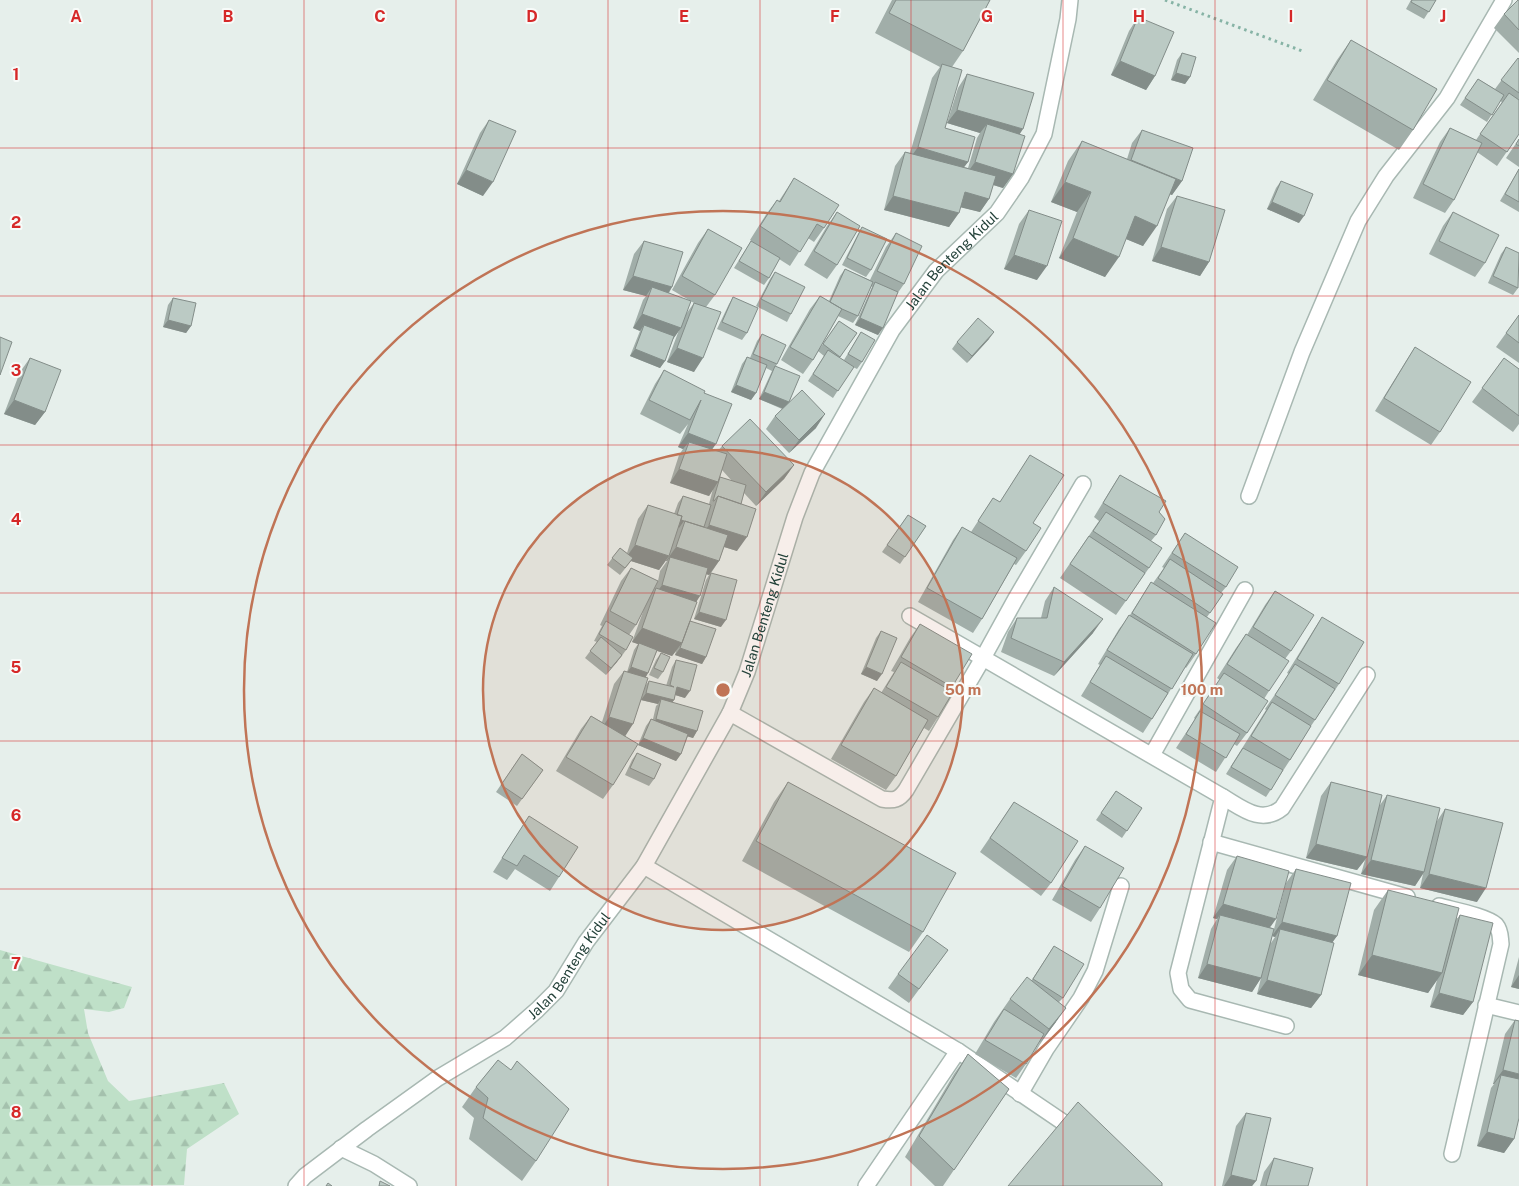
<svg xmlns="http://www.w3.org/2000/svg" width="1519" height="1186" font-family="'Public Sans',sans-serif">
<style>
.forest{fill:url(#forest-firs)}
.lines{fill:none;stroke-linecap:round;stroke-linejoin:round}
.street-casing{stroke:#a8b8b2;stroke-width:18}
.path{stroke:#86b3a5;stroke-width:3;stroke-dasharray:2.5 4;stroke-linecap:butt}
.street{stroke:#fff;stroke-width:15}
.wall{fill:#a1aea9;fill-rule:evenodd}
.shaded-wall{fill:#838d89}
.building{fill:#bbcac4;stroke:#838d89}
.grid{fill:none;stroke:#d62828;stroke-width:1;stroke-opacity:0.55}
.ring{fill:none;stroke:#c07456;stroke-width:2.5}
.labels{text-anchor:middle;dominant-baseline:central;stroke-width:4;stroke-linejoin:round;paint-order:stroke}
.street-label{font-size:14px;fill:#24423a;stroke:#f7fbf9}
.grid-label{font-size:16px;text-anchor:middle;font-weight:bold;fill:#d62828;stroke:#f7fbf9;stroke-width:4;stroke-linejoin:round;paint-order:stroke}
.centre{fill:#c07456;stroke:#f7fbf9;stroke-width:2.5}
.ring-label{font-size:15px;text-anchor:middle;font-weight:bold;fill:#c07456;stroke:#f7fbf9;stroke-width:4;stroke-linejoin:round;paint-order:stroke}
</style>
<defs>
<pattern id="forest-firs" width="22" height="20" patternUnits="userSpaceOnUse" patternTransform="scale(1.25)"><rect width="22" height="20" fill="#bfe0c8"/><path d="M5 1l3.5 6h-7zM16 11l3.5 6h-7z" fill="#a4c1ad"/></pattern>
</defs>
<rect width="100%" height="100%" fill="#e6efeb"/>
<path class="forest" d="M0 950 132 987 124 1008 109 1012 84 1009 88 1033 108 1081 129 1101 224 1083 239 1114 187 1149 184 1185 0 1186Z"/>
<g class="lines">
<g class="street-casing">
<g id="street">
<path d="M1249 496 1302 352 1358 221 1386 176 1447 98 1504 0"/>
<path d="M910 616 983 658 1015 600 1083 484"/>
<path d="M730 713 882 799C894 801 899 800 906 790L983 658 1223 797 1178 973 1181 989 1190 1000 1286 1026"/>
<path d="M1152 755 1245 590"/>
<path d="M1223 797C1242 808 1261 825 1282 808L1367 675"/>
<path d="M1211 842 1407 897"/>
<path d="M644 866 958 1051 1079 1133"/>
<path d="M1439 906C1453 910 1486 916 1496 925 1501 931 1500 937 1501 944L1452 1154"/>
<path d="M1486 1005 1519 1013"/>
<path d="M1020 1094 1046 1049 1081 998 1095 971 1121 886"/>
<path d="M341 1148 374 1164 409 1186"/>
<path id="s1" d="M296 1186 305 1176 367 1129 438 1078 505 1038 537 1010 556 991 586 942 644 866 730 713 747 672 795 517 812 473 892 330 936 271 997 213 1021 178 1044 134 1068 19 1070 0"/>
<path d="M866 1186 958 1051"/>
</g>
</g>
<path class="path" d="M1165 0 1305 52"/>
<use href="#street" class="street"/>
</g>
<path class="wall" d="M892 0H990L963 51 952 67 945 128 968 162 964 167 968 168 977 138 980 133 947 123 958 88 967 74 1019 135 1013 174 1003 188 993 185 989 199 980 212 961 207 949 227 884 210 895 166 905 152 910 153 932 78 940 67 875 33Z
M1411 0H1436L1424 19 1406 9Z
M1519 0V53L1494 28 1504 14Z
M1138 17 1155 76 1146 90 1111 75 1129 31Z
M1351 40 1413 130 1399 150 1313 100 1337 60Z
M1182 53 1190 77 1185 84 1171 80 1177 60Z
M1518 58 1519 59V134L1497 166 1477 152 1454 200 1445 213 1413 198 1440 142 1450 128 1476 140 1502 102 1500 101 1487 122 1460 105 1478 79 1495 89Z
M489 120 483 196 457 184 480 133Z
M1142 130 1182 181 1172 195 1170 194 1143 246 1126 239 1105 277 1059 258 1077 212 1051 202 1068 161 1082 141 1127 159 1132 143Z
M1519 139V167L1506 158Z
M1519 169V212L1500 201Z
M794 178 824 228 814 242 808 238 790 266 779 259 769 278 764 285 734 268 751 241 754 243 750 240 767 213 777 200 779 201Z
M1281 181 1299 223 1267 209 1276 188Z
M1177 196 1209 262 1200 276 1152 261 1167 209Z
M1029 210 1037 280 1004 269 1019 224Z
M837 212V265L827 279 804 265 827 226Z
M1453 212 1485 263 1475 277 1429 254 1443 226Z
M862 227 871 270 866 277 842 265 858 234Z
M708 229 715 295 706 307 694 372 667 362 679 330 673 339 665 361 660 368 630 356 640 331 633 328 643 300 646 296 623 290 634 254 644 241 672 287 669 293 686 314 694 303 672 290 698 243Z
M896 233 904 284 897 294 878 335 855 325 872 287 871 286 858 316 853 323 838 316 813 360 803 374 781 360 810 309 820 296 829 301 840 276 845 269 870 280 886 247Z
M1506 247 1518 288 1513 295 1488 283 1501 254Z
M775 272 791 314 787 322 756 306 770 279Z
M733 297 747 333 742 340 717 329 729 304Z
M173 298 191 326 186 333 163 327 168 305Z
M1519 315V363L1496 347Z
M839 321 857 333 839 358 844 360 861 332 862 362 857 369 853 367 833 398 808 381 824 356 818 351Z
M762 334 777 364 776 366 789 402 816 428 789 453 766 429 775 416 782 409 759 399 772 371 766 368 756 393 751 400 731 392 742 364 747 357 750 358 757 341Z
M989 339 967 363 952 349 957 342Z
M1415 347 1440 432 1431 445 1375 411 1406 361Z
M30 358 45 412 35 425 4 414 20 372Z
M1504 358 1519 369V424L1513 432 1472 402Z
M664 370 704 393 712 449 718 451 722 446 794 465 784 479 756 506 744 493 741 504 737 551 724 547 719 561 711 573 721 627 694 619 706 580 709 575 706 574 690 621 706 657 702 664 675 655 676 651 672 656 657 651 648 673 645 678V686L649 681 666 686 672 667 676 660 685 698 675 695 674 700 672 702 697 731 693 738 688 736 681 754 676 761 638 745 646 726 651 719H653L656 706 658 704 641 700 625 736 613 785 603 799 556 771 581 729 591 716 602 722 614 684 624 671 627 672 634 650 638 644 632 642 644 609 636 625 629 635 626 650 621 657 606 675 585 658 597 642 594 641 602 626 600 625 621 581 631 568 658 581 660 571 667 561H666L667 559 659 570 631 561 620 575 607 565 620 548 627 553 638 519 648 505 674 514 678 503 683 496 709 504 713 489 709 496 670 483 679 455 683 449 678 447 688 424 680 434 640 414 655 384ZM722 470 732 481 720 477Z
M1030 455 1033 523 1026 551 1016 565 1014 564 982 619 973 633 918 602 953 540 962 527 971 532 993 498 1000 502Z
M1120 475 1159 512 1156 535 1151 541 1149 568 1116 615 1060 578 1099 521 1094 517 1111 489Z
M908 515 926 526 900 564 882 552Z
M1185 533 1226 587 1221 593 1223 594 1207 617 1196 654 1186 668 1185 667 1152 719 1143 733 1081 696 1100 665 1098 664 1119 629 1130 615 1151 582 1153 583 1164 568 1162 567Z
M1054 587 1093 633 1054 676 1001 652 1008 632 1017 618H1041L1045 601Z
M1275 591 1291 651 1285 659 1269 691 1264 699 1247 733 1237 746 1234 744 1216 772 1176 748 1195 719 1194 718 1220 680 1217 678 1236 648 1246 634 1247 635 1265 605Z
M1322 617 1339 684 1311 726 1290 760 1266 797 1226 774 1266 710 1265 709 1289 674 1287 673 1313 631Z
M920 624 952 687 950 690 938 717 929 731 924 728 896 776 886 790 831 759 864 702 874 688 881 693 894 672 891 671 910 638Z
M881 631 877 681 861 674 876 638Z
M661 653 663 672 658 679 649 675 656 660Z
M637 753 654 779 649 786 625 775 632 760Z
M522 754 543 770 517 806 496 792Z
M788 782 923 932 909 952 742 861 774 802Z
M1331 782 1380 805 1387 795 1437 821 1445 809 1477 902 1420 888 1423 874 1415 886 1361 874 1365 860 1357 870 1306 858 1321 796Z
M1116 791 1142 808 1122 838 1096 820Z
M1014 802 1051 883 1041 896 980 852Z
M529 816 559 877 550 891 515 869 507 880 493 872Z
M1085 846 1100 908 1091 922 1052 900 1075 860Z
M1237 856 1270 927 1274 929 1286 883 1296 869 1337 936 1332 942 1321 995 1311 1008 1257 994 1261 978 1252 992 1198 978 1211 929 1217 919 1213 918 1227 870ZM1272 936 1275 937 1271 943Z
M1388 890 1455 921 1460 915 1473 1002 1463 1015 1430 1007 1437 980 1428 993 1358 975 1374 910Z
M1054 946 1063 998 1059 1002 1056 1022 1040 1043 1039 1042 1026 1064 1016 1078 975 1054 994 1022 1010 999 1031 981Z
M948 950 909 1003 888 988 898 974Z
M1519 957V989L1511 987Z
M1515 1020 1514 1139 1504 1153 1477 1146 1491 1088 1494 1084H1493L1505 1034Z
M968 1054 1009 1089 943 1186H935L905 1157 954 1074Z
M498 1060 536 1161 522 1181 469 1139 474 1118 462 1107 476 1087Z
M1246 1113 1256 1181 1252 1186H1222L1236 1126Z
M1274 1158 1308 1186H1260L1264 1172Z"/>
<path class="shaded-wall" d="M1120 61 1155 76 1146 90 1111 75Z
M1176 73 1190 77 1185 84 1171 80Z
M957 110 1023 129 1014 143 987 124 980 133 947 123Z
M918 147 968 162 958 175 908 161Z
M975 162 1013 174 1003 188 965 176Z
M1130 163 1182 181 1172 195 1120 177Z
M466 170 493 182 483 196 457 184Z
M1065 182 1091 192 1077 212 1051 202Z
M965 192 989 199 980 212 955 206Z
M893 196 959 213 949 227 884 210Z
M1272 202 1304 216 1299 223 1267 209Z
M1135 216 1157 226 1143 246 1121 237Z
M1073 238 1119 257 1105 277 1059 258Z
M1161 247 1209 262 1200 276 1152 261Z
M1014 255 1047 266 1037 280 1004 269Z
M633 276 672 287 663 301 652 287 646 296 623 290Z
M642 314 681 328 671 342 644 325 640 331 633 328Z
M860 318 883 328 878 335 855 325Z
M168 320 191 326 186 333 163 327Z
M994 332 989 339 967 363 972 356Z
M677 348 703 358 694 372 667 362Z
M635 349 665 361 660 368 630 356Z
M736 385 756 393 751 400 731 392Z
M764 392 789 402 784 409 759 399Z
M14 400 45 412 35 425 4 414Z
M825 414 816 428 789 453 799 440Z
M688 433 716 444 706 458 689 442 683 449 678 447Z
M794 465 784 479 756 506 766 492Z
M679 469 718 482 709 496 670 483Z
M676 518 684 521 679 528 671 525Z
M709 525 747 537 737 551 699 539Z
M635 545 669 556 659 570 631 561 620 575 631 561 625 559Z
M676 547 719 561 709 575 669 562 670 557 667 561H666Z
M662 585 700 596 691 610 652 599Z
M699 612 726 620 721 627 694 619Z
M1103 619 1093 633 1054 676 1064 662Z
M642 628 682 643 672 656 632 642Z
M680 648 706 657 702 664 675 655Z
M622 655 617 662 606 675 611 668Z
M631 667 648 673 644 680 626 674Z
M866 667 882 674 877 681 861 674Z
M677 687 690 691 685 698 672 694Z
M646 693 674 700 669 707 661 699 658 704 641 700Z
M609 717 633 724 624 738 600 731Z
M656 719 697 731 693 738 651 726Z
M643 738 681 754 676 761 638 745Z
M1316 844 1367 857 1357 870 1306 858Z
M1371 860 1424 872 1415 886 1361 874Z
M1429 874 1486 888 1477 902 1420 888Z
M1223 904 1276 919 1266 933 1220 915 1217 919 1213 918Z
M1282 922 1337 936 1327 950 1280 929 1275 937 1272 936Z
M1372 955 1442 973 1428 993 1358 975Z
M1207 964 1261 978 1252 992 1198 978Z
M1519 975V989L1511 987Z
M1267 980 1321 995 1311 1008 1257 994Z
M1439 993 1473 1002 1463 1015 1430 1007Z
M1066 1008 1056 1022 1040 1043 1049 1029Z
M1503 1070 1519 1074V1091L1501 1075 1494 1084H1493Z
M1487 1132 1514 1139 1504 1153 1477 1146Z
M1231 1175 1256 1181 1252 1186H1224Z"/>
<path class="building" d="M896 0H990L963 51 889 13Z
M1412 0H1436L1429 12 1411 2Z
M1518 0H1519V30L1504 14Z
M1138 17 1174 32 1155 76 1120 61Z
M1351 40 1437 89 1413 130 1327 80Z
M1182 53 1196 57 1190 77 1176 73Z
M1518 58 1519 59V93L1501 80Z
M942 64 962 70 945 128 975 137 968 162 918 147Z
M967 74 1034 93 1023 129 957 110Z
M1478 79 1504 95 1492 115 1465 98Z
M1509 93 1519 100V134L1507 152 1480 134Z
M489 120 516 131 493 182 466 170Z
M987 124 1025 136 1013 174 975 162Z
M1450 128 1482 143 1454 200 1423 184Z
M1142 130 1193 148 1182 181 1131 160Z
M1519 139V146L1516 144Z
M1082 141 1176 179 1157 226 1135 216 1119 257 1073 238 1091 192 1065 182Z
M905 152 996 176 989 199 965 192 959 213 893 196Z
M1519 169V202L1505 194Z
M794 178 839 205 824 228 817 224 800 252 760 226 777 200 780 202Z
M1281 181 1313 194 1304 216 1272 202Z
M1177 196 1225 210 1209 262 1161 247Z
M1029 210 1062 221 1047 266 1014 255Z
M837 212 860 226 837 265 814 251Z
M1453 212 1499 235 1485 263 1439 241Z
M862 227 887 239 871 270 847 258Z
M708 229 742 248 715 295 682 276Z
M896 233 922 246 904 284 877 271Z
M644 241 683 252 672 287 633 276Z
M751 241 780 258 769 278 739 261Z
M1506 247 1519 253 1518 288 1493 276Z
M845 269 873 282 858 316 842 309 830 302Z
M775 272 805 287 791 314 761 299Z
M875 282 898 292 883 328 860 318Z
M652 287 691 301 681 328 642 314Z
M820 296 842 309 813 360 790 347Z
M733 297 758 308 747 333 722 322Z
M173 298 196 303 191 326 168 320Z
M694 303 721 312 703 358 677 348Z
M1519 315V343L1506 333Z
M978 318 994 332 972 356 957 342Z
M839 321 857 333 840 357 823 344Z
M644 325 674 336 665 361 635 349Z
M861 332 875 340 862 362 848 354Z
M762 334 786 345 777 364 753 354Z
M0 337 12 342 0 375Z
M1415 347 1471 382 1440 432 1384 398Z
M828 350 854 367 838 391 813 374Z
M747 357 767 365 756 393 736 385Z
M30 358 61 370 45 412 14 400Z
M1504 358 1519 369V416L1482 388Z
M775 366 800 376 789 402 764 392Z
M664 370 705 391 704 393 732 404 716 444 688 433 701 400 690 420 649 400Z
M802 390 825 414 799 440 775 416Z
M750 419 794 465 766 492 722 446Z
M689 442 727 454 718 482 679 469Z
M1030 455 1064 475 1033 523 1041 528 1026 551 978 521 993 498 1000 502Z
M1120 475 1166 501 1159 512 1165 519 1156 535 1103 503Z
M720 477 746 485 741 504 718 496 714 501H713Z
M683 496 711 505 704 527 681 520 682 516 677 515Z
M718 496 756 509 747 537 709 525Z
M648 505 682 516 669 556 635 545Z
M1106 512 1162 548 1149 568 1093 531Z
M908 515 926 526 905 557 887 545Z
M685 521 728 535 719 561 676 547Z
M962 527 1017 558 982 619 927 588Z
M1185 533 1238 567 1226 587 1172 553Z
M1089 536 1145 573 1126 601 1070 564Z
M620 548 633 558 625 568 612 558Z
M670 557 708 568 700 596 662 585Z
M1170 559 1223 594 1210 613 1158 578Z
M631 568 658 581 636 625 610 611Z
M711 573 737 580 726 620 699 612Z
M1151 582 1216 623 1196 654 1132 613Z
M1054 587 1103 619 1064 662 1011 638 1017 618H1047Z
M656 588 697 602 682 643 642 628Z
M1275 591 1314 615 1291 651 1253 627Z
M1129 615 1193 654 1172 689 1107 650Z
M1322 617 1364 642 1339 684 1297 659Z
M606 621 633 637 626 650 599 634Z
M690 621 716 629 706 657 680 648Z
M920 624 972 654 952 687 901 657Z
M881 631 897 638 882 674 866 667Z
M1246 634 1289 661 1269 691 1227 664Z
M601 637 622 655 611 668 590 651Z
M639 643 657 650 648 673 631 667Z
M661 653 670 657 663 672 654 668Z
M1106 656 1168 693 1152 719 1090 682Z
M676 660 697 665 690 691 677 687 674 700 646 693 649 681 674 687 670 685Z
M901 662 953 692 938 717 886 687Z
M1295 664 1335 689 1315 720 1275 695Z
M624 671 648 678 633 724 609 717Z
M1224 673 1268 701 1247 733 1203 704Z
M874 688 928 720 896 776 841 745Z
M661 699 703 711 697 731 656 719Z
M1272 702 1311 726 1290 760 1251 736Z
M1200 711 1240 734 1226 758 1186 734Z
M591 716 638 744 613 785 566 757Z
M651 719 688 734 681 754 643 738Z
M1243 748 1283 770 1271 790 1231 767Z
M637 753 661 764 654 779 630 768Z
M522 754 543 770 522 799 501 785Z
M788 782 956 873 923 932 756 841Z
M1331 782 1382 795 1367 857 1316 844Z
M1116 791 1142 808 1127 831 1101 813Z
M1387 795 1440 808 1424 872 1371 860Z
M1014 802 1078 841 1051 883 990 838Z
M1445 809 1503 823 1486 888 1429 874Z
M529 816 578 847 559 877 524 855 517 866 502 858Z
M1085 846 1124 868 1100 908 1062 886Z
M1237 856 1289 871 1276 919 1223 904Z
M1296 869 1351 883 1337 936 1282 922Z
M1388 890 1459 908 1442 973 1372 955Z
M1220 915 1274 929 1261 978 1207 964Z
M1460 915 1493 923 1473 1002 1439 993Z
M1280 929 1334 943 1321 995 1267 980Z
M927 935 948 950 919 989 898 974Z
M1054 946 1084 964 1063 998 1033 979Z
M1027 977 1066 1008 1049 1029 1010 999Z
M1004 1009 1044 1034 1026 1064 985 1040Z
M1515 1020 1519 1021V1074L1503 1070Z
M968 1054 1009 1089 954 1170 919 1136Z
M498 1060 511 1070 517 1061 569 1109 536 1161 483 1118 488 1098 476 1087Z
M1501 1075 1519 1079V1118L1514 1139 1487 1132Z
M1078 1102 1162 1183V1186H1008Z
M1246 1113 1271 1118 1256 1181 1231 1175Z
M1274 1158 1313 1168 1308 1186H1266Z
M380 1181 390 1186H379Z
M328 1183 332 1186H326Z"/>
<path class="grid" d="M152 0V1186M304 0V1186M456 0V1186M608 0V1186M760 0V1186M911 0V1186M1063 0V1186M1215 0V1186M1367 0V1186M0 148H1519M0 296H1519M0 445H1519M0 593H1519M0 741H1519M0 889H1519M0 1038H1519"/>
<circle cx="723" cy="690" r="240" fill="#c07456" fill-opacity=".12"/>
<g class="ring">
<circle cx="723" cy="690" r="240"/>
<circle cx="723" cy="690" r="479"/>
</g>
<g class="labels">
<g class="street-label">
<text stroke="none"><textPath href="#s1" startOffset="1164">Jalan Benteng Kidul</textPath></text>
<text stroke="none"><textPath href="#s1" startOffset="759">Jalan Benteng Kidul</textPath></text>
<text stroke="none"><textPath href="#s1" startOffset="354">Jalan Benteng Kidul</textPath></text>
</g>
</g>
<g class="grid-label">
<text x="76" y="22">A</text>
<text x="228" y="22">B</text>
<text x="380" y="22">C</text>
<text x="532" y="22">D</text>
<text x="684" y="22">E</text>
<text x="835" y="22">F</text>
<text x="987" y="22">G</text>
<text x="1139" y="22">H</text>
<text x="1291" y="22">I</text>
<text x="1443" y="22">J</text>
<text x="16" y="80">1</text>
<text x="16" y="228">2</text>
<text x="16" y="376">3</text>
<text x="16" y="525">4</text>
<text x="16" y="673">5</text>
<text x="16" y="821">6</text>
<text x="16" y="969">7</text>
<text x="16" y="1118">8</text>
</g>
<circle cx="723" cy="690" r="8" class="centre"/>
<g class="ring-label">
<text x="963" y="695">50 m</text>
<text x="1202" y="695">100 m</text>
</g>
</svg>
